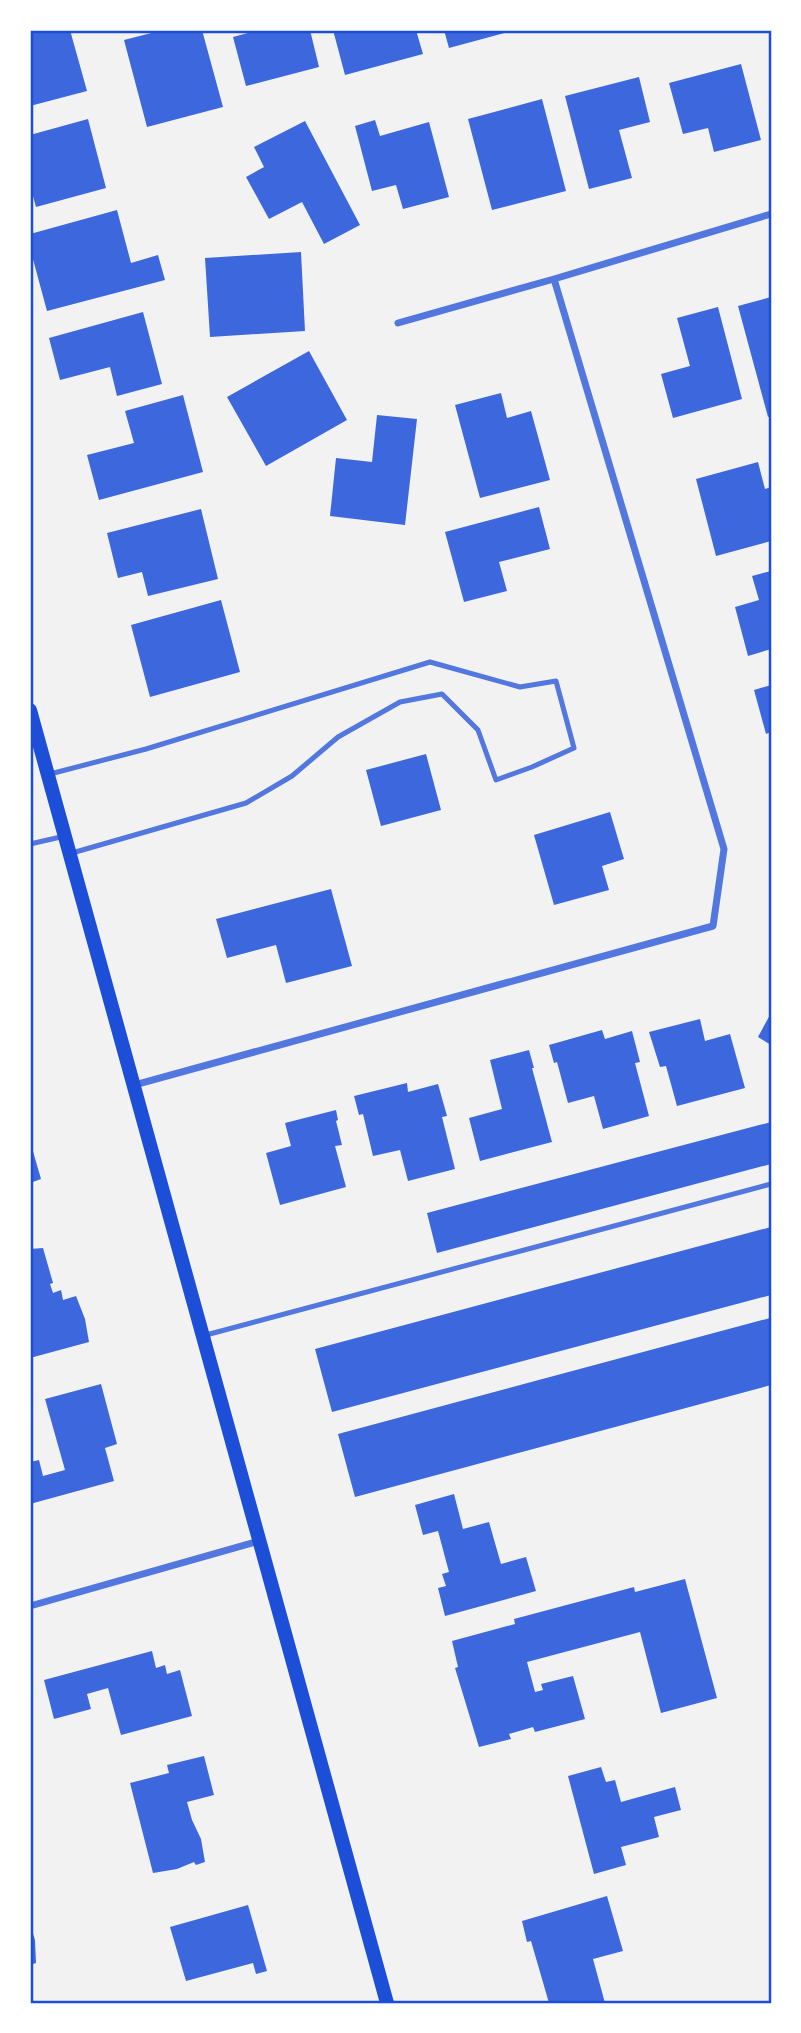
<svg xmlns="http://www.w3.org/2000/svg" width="801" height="2033" font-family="'Source Sans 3',sans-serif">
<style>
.building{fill:#3d67dc}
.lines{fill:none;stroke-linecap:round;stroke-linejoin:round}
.service{stroke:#5277de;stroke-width:5}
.minor{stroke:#5277de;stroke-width:7}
.secondary{stroke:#1d4ed8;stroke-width:14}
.neatline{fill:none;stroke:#1d4ed8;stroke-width:2.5}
</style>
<rect width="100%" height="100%" fill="#f2f2f2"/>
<path class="building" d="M30 30H70L87 91 30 106Z
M163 30H202L223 107 147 127 124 40Z
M259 30H310L319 67 246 86 233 37Z
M333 30H416L423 54 345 75Z
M444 30H512V31L449 48Z
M741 64 761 140 714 152 708 128 683 134 669 83Z
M639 77 650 122 619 130 632 178 589 189 565 96Z
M542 99 566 191 492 210 468 119Z
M88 119 106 188 36 207 30 185V135Z
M375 120 380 136 429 122 449 197 403 209 396 185 372 191 355 126Z
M305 121 360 225 324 244 302 202 269 219 246 177 264 167 254 147Z
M117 210 131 263 158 255 165 280 47 311 30 248V234Z
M301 252 305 331 210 337 205 258Z
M771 297V416L768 417 738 306Z
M718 307 742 399 673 418 661 374 690 366 677 318Z
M143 312 162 384 117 396 110 367 60 380 49 338Z
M309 351 347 420 266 466 227 397Z
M501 393 507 418 531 411 550 480 480 498 455 405Z
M183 395 203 472 99 500 87 455 134 443 125 411Z
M377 415 417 419 405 525 330 516 336 458 372 462Z
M758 462 765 489 771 487V541L716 556 696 479Z
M539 507 550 549 499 562 507 591 464 602 445 532Z
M201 509 218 579 148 596 142 572 118 578 107 533Z
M771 571V649L748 656 735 607 759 600 752 576Z
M221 600 240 672 150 697 131 625Z
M771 685V732L766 734 754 690Z
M426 754 441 810 381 826 366 770Z
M610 812 624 859 602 866 609 890 554 905 534 835Z
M331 889 352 966 286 983 276 945 227 958 216 919Z
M771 1013V1045L758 1037Z
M700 1019 705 1041 730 1034 745 1088 677 1106 666 1066 660 1067 649 1032Z
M602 1030 605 1039 632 1031 640 1062 635 1063 649 1116 603 1129 594 1096 568 1103 557 1062 554 1063 549 1045Z
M529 1050 534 1068H532L552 1142 480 1161 469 1118 502 1109 490 1060Z
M407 1083 408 1092 438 1084 447 1116 442 1117 455 1169 408 1181 400 1150 373 1156 363 1114 359 1115 354 1096Z
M336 1110 338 1120 336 1121 342 1145 335 1146 346 1187 280 1205 266 1153 291 1146 285 1123Z
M771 1122V1164L437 1253 427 1213Z
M30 1141 41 1179 30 1183Z
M771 1227V1295L332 1412 315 1349Z
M43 1248 53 1283 50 1284 53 1293 61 1290 63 1300 76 1296 85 1319 89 1342 30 1358V1249Z
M770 1318 771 1385 355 1497 338 1434Z
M101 1384 117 1444 105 1448 114 1481 30 1504V1462L39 1460 43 1476 65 1470 45 1399Z
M454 1494 463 1529 489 1522 501 1564 526 1557 536 1591 445 1616 438 1588 446 1586 442 1574 449 1572 438 1531 423 1535 415 1505Z
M685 1579 717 1698 661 1713 640 1632 527 1662 535 1692 543 1690 541 1684 573 1676 585 1719 535 1732 533 1727 509 1734 511 1739 479 1747 455 1668 458 1667 452 1641 515 1624 514 1619 634 1587 635 1592Z
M152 1651 156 1668 165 1665 167 1674 180 1670 192 1716 121 1735 108 1688 87 1694 91 1709 54 1719 44 1680Z
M204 1756 214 1795 187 1802 192 1820 201 1839 205 1862 196 1865 194 1862 177 1869 153 1873 130 1783 169 1773 167 1765Z
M601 1767 606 1782 615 1780 621 1802 675 1787 681 1810 654 1817 659 1837 621 1847 626 1865 594 1874 568 1776Z
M607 1896 623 1951 593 1959 605 2003H549L531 1941 527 1942 522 1921Z
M248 1905 267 1971 256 1974 253 1963 186 1981 170 1927Z
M30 1924 35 1940 36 1963 30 1965Z"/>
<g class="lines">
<path class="service" d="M50 774 146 749 430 662 520 687 556 681 574 748 532 767 496 780 478 730 442 694 400 702 338 737 292 776 246 803 72 853
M30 844 65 836
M206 1335 771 1184"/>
<path class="minor" d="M398 323 554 279 771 214
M134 1085 713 926 724 849 554 279
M30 1606 259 1541"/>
<path class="secondary" d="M30 710 387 2003"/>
</g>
<rect width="801" height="2033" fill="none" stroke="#ffffff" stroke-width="63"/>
<rect x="32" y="32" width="738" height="1970" class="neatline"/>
</svg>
